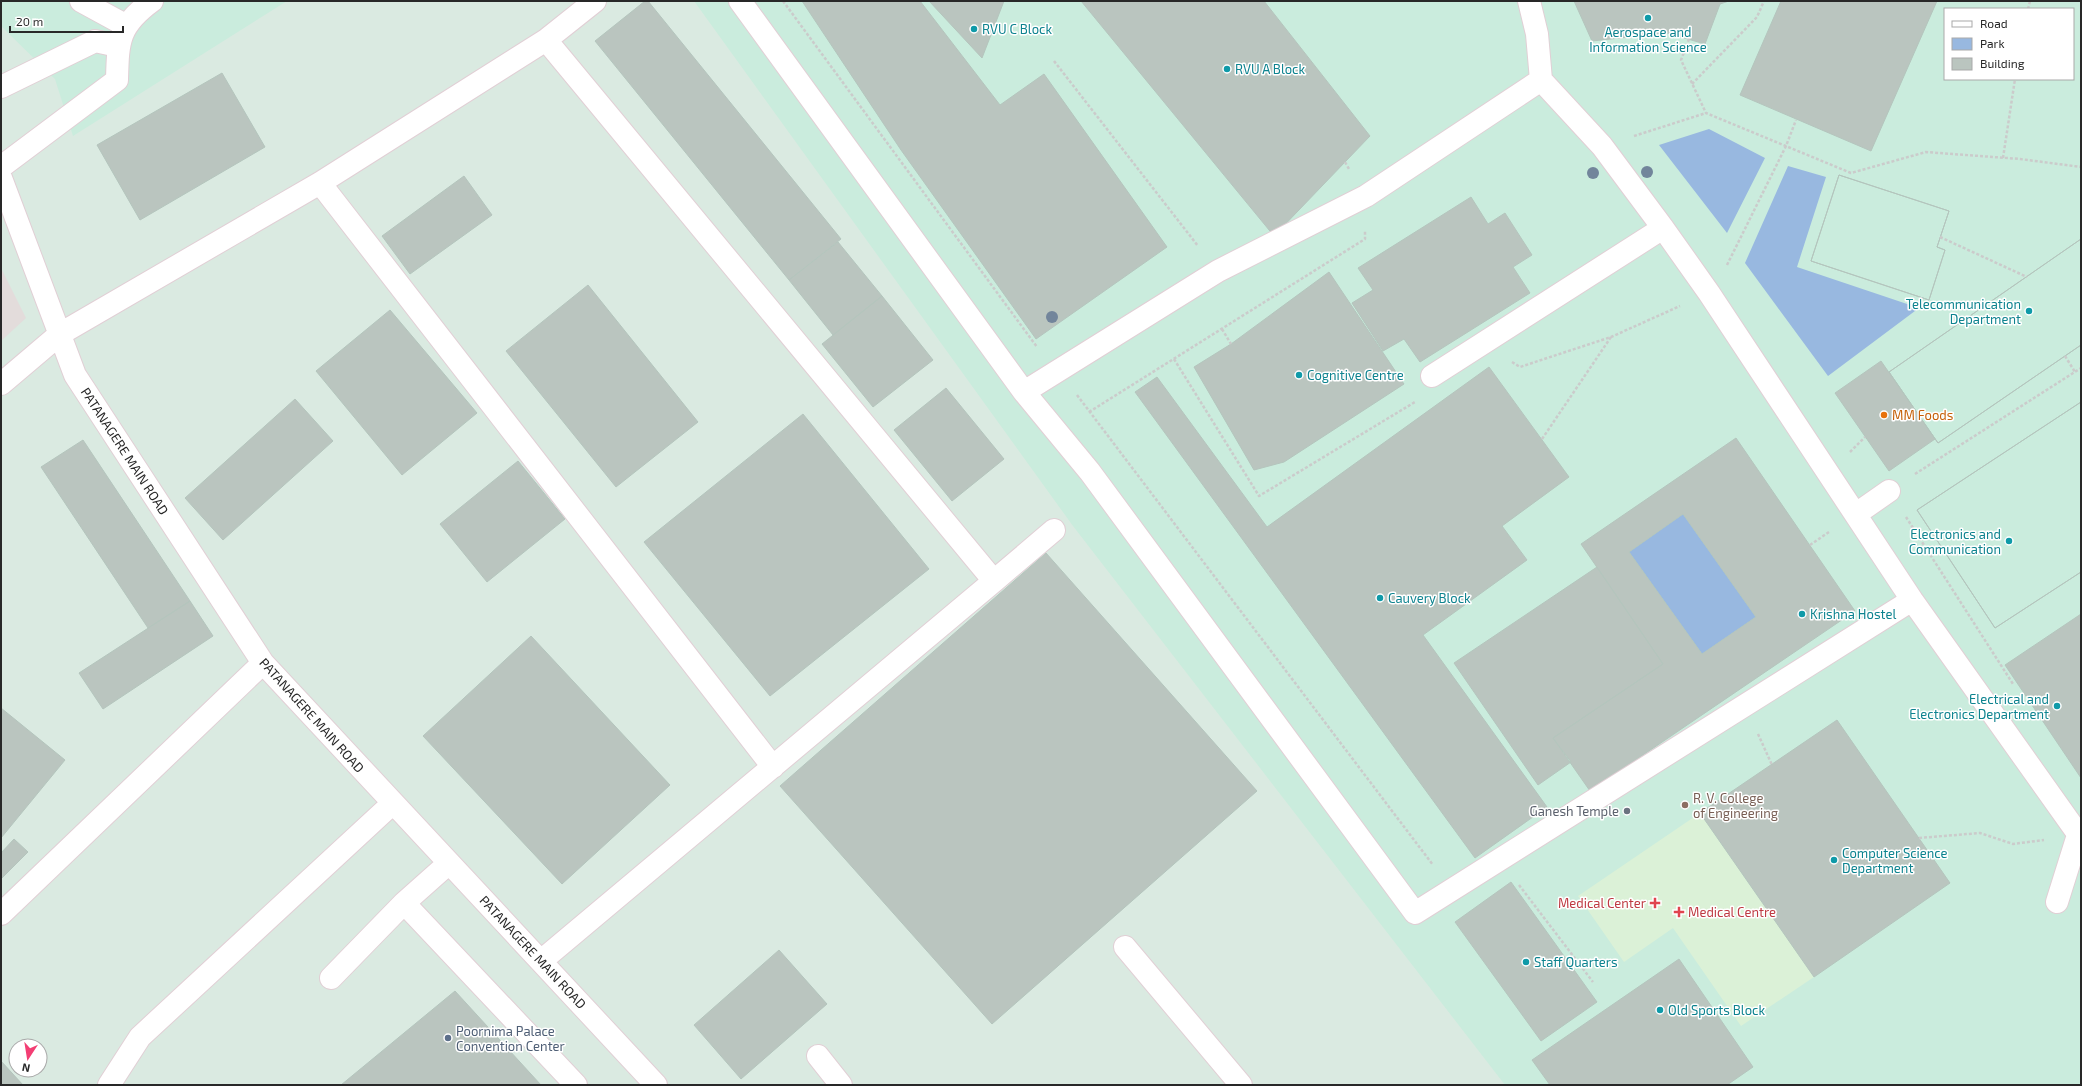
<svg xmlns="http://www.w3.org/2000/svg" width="2082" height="1086" font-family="'Exo 2',sans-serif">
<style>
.industrial{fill:#e3dcdb}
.education{fill:#caecdd;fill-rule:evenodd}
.medical{fill:#dbf1d7}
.green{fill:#98b8e0}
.building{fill:#bac5bf;stroke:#b4c5bd;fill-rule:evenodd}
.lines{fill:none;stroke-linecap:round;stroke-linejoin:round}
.minor-casing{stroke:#e1cfd5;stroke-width:24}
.path{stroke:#cbcbcb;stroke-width:2.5;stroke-dasharray:3 2;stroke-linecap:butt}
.minor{stroke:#fff;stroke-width:22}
.tree{fill:#72859b}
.culture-dot{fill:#0f9aa8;stroke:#fff;stroke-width:1.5}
.food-dot{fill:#e8710a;stroke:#fff;stroke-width:1.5}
.education-dot{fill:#8d6e63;stroke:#fff;stroke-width:1.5}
.worship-dot{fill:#6b7280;stroke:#fff;stroke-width:1.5}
.health-dot{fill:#e0444e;stroke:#fff;stroke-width:1.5}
.service-dot{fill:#5c6f8a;stroke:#fff;stroke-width:1.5}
.labels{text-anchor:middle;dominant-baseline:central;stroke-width:3;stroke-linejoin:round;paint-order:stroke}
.culture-label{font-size:13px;fill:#0d838f;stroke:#fff;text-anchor:start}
.food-label{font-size:13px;fill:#c56008;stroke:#fff;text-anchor:start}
.street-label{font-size:13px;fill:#282828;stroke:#fff}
.education-label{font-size:13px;fill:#785e54;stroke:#fff;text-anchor:start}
.worship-label{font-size:13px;fill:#5b616d;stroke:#fff;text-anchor:end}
.health-label{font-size:13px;fill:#be3a42;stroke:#fff;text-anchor:end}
.service-label{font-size:13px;fill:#4e5e75;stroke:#fff;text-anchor:start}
</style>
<rect width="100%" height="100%" fill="#daeae1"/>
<path class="industrial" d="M1 268 26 318 1 341Z"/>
<path class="education" d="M1 1H287L73 136 55 79 1 26Z
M694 1H2081V1085H1505L1073 526ZM1945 9H2073V79H1945Z"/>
<path class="medical" d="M1700 813 1814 977 1741 1026 1673 928 1624 962 1578 896Z"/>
<path class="green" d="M1709 129 1765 158 1727 233 1659 145Z
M1788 166 1826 177 1797 267 1919 308 1828 376 1745 263Z
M1683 514 1756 617 1702 654 1629 552Z"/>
<path class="building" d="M645 1H648L841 239 789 280 595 41Z
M802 1H920L1000 105 1044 74 1167 247 1036 339 901 150Z
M929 1H1004L982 58Z
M1081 1H1264L1370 136 1274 236Z
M1574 1H1729L1720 4 1705 44 1667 33 1592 41Z
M1781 1H1937L1871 151 1740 95Z
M222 73 265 147 140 220 97 145Z
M1839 175 1949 211 1937 247 1945 250 1929 300 1811 261Z
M1839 175 1949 211 1937 247 1945 250 1929 300 1811 261Z
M464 176 492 215 410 274 382 236Z
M1471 197 1488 224 1505 213 1532 255 1513 267 1530 293 1420 362 1404 339 1383 351 1352 303 1373 290 1358 268Z
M2081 239V345L1938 443 1889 372Z
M2081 239V345L1938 443 1889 372Z
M838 242 882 296 833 335 789 280Z
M1329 272 1404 384 1284 462 1254 470 1194 367 1231 344Z
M588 285 698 422 616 487 506 351Z
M882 296 933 360 873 407 822 344Z
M390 310 477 413 402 475 316 371Z
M1881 361 1935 439 1889 471 1835 393Z
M1489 367 1569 477 1502 526 1527 560 1423 635 1547 807 1475 858 1135 392 1157 377 1267 527Z
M946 388 1004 459 952 501 894 430Z
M295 399 333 441 223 540 185 498Z
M2081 402V572L1995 628 1917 510Z
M2081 402V572L1995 628 1917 510Z
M803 414 929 569 770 696 644 542Z
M1736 438 1855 611 1590 791 1553 738 1663 664 1581 544ZM1683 514 1756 617 1702 654 1629 552Z
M83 440 190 601 148 628 41 467Z
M518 461 565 519 487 582 440 524Z
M1046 553 1257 791 992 1024 780 786Z
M1597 567 1663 664 1553 738 1571 762 1538 785 1454 663Z
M190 601 213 636 103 709 79 673Z
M2081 614V778L2005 665Z
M531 636 670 785 562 884 423 736Z
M1 708 65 760 1 838Z
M1837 720 1950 883 1814 977 1700 813Z
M14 839 28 852 1 879V853Z
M1511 882 1597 1002 1541 1041 1455 922Z
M779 950 827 1004 741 1079 694 1025Z
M1679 959 1753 1067 1727 1085H1550L1532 1060Z
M455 991 541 1085H341Z
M1 1061 23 1085H1Z"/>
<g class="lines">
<g class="minor-casing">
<path id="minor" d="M81 1 125 25
M740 1 1024 392
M1529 1 1537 34 1541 80 1602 146 1663 228 1709 293 1912 600 2081 838
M546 40 595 1
M1541 80 1366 196 1218 271 1024 392 1090 472 1415 913 1912 600
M1 87 95 41 118 46
M1 167 117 80C118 41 118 26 152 1
M1 178 75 375 263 663 656 1085
M320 183 773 767
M1432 376 1663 228
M1 384 60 334 320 183 546 40 994 581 541 961
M1856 514 1889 491
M994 581 1054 530
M2057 902 2078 835
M404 903 449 863
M1 914 263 663
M1125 947 1241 1085
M331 978 404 903 576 1085
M818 1056 841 1085
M109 1085 140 1037 393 803"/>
</g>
<path class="path" d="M783 1 1037 347
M2028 9 2030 1
M1689 39 1681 60 1706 113 1851 173 1926 152 2020 159 2081 167
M1054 61 1198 246
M1692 84 1757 17 1764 1
M1634 136 1706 113
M2003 158 2015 79
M1345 162 1349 169
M1940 237 2027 277
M1727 265 1786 146 1796 120
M1222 329 1231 344
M2065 356 2075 372
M1174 359 1259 496 1415 402
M1512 362 1520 367 1611 337 1680 306
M1077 395 1433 865
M1089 412 1365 239V231
M1542 439 1611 337
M1850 452 1865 437
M1915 474 2081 368
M1906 517 2013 684
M1810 545 1829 532
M1758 734 1772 765
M1919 838 1980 833 2013 844 2044 840
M1519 885 1593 982"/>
<use href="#minor" class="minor"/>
</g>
<g class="tree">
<circle cx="1647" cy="172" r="6"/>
<circle cx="1593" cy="173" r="6"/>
<circle cx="1052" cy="317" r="6"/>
</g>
<g class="culture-dot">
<circle cx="1648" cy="18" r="4"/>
<circle cx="974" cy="29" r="4"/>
<circle cx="1227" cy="69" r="4"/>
<circle cx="2029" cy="311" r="4"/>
<circle cx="1299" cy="375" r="4"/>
<circle cx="2009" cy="541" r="4"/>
<circle cx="1380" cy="598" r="4"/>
<circle cx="1802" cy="614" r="4"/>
<circle cx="2057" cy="706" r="4"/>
<circle cx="1834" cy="860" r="4"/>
<circle cx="1526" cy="962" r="4"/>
<circle cx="1660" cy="1010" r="4"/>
</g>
<circle class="food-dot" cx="1884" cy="415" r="4"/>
<circle class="education-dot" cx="1685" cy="805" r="4"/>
<circle class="worship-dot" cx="1627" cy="811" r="4"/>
<g class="health-dot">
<path d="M1653 897h4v4h4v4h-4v4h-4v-4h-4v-4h4z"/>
<path d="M1677 906h4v4h4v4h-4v4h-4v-4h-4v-4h4z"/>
</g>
<circle class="service-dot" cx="448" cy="1038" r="4"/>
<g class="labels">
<g class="culture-label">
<text x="982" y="29">RVU C Block</text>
<text x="1648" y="32" text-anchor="middle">Aerospace and<tspan x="1648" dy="15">Information Science</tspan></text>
<text x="1235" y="69">RVU A Block</text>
<text x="2021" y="304" text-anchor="end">Telecommunication<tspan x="2021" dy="15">Department</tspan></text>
<text x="1307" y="375">Cognitive Centre</text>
<text x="2001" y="534" text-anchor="end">Electronics and<tspan x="2001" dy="15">Communication</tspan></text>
<text x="1388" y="598">Cauvery Block</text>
<text x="1810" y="614">Krishna Hostel</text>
<text x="2049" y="699" text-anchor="end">Electrical and<tspan x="2049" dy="15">Electronics Department</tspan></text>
<text x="1842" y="853">Computer Science<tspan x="1842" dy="15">Department</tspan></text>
<text x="1534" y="962">Staff Quarters</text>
<text x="1668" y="1010">Old Sports Block</text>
</g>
<g class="food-label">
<text x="1892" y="415">MM Foods</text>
</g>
<g class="street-label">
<text transform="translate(125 451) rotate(57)">PATANAGERE MAIN ROAD</text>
<text transform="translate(312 715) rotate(48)">PATANAGERE MAIN ROAD</text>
<text transform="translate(533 952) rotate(47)">PATANAGERE MAIN ROAD</text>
</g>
<g class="education-label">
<text x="1693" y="798">R. V. College<tspan x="1693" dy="15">of Engineering</tspan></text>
</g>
<g class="worship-label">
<text x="1619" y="811">Ganesh Temple</text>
</g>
<g class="health-label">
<text x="1646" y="903">Medical Center</text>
<text x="1688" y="912" text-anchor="start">Medical Centre</text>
</g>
<g class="service-label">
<text x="456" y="1031">Poornima Palace<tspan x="456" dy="15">Convention Center</tspan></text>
</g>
</g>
<rect width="2082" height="1086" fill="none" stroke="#282828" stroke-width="4"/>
<rect x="1944" y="8" width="130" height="72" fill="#ffffff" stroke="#a9a9a9"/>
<rect x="1952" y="21" width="20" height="6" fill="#ffffff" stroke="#a9a9a9"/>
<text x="1980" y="28" font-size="12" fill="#282828">Road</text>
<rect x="1952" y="38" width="20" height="12" fill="#98b8e0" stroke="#a9a9a9"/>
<text x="1980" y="48" font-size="12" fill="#282828">Park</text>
<rect x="1952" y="58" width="20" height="12" fill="#bac5bf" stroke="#a9a9a9"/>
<text x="1980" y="68" font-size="12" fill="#282828">Building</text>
<g transform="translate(28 1058) rotate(192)"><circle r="19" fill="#ffffff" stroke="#a9a9a9"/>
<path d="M0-3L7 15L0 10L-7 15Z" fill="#f33e74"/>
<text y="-6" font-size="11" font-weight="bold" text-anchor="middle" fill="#282828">N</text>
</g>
<path d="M10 26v6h113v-6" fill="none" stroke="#282828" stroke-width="2"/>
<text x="16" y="26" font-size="12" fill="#282828" stroke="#ffffff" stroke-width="3" paint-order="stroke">20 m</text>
</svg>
